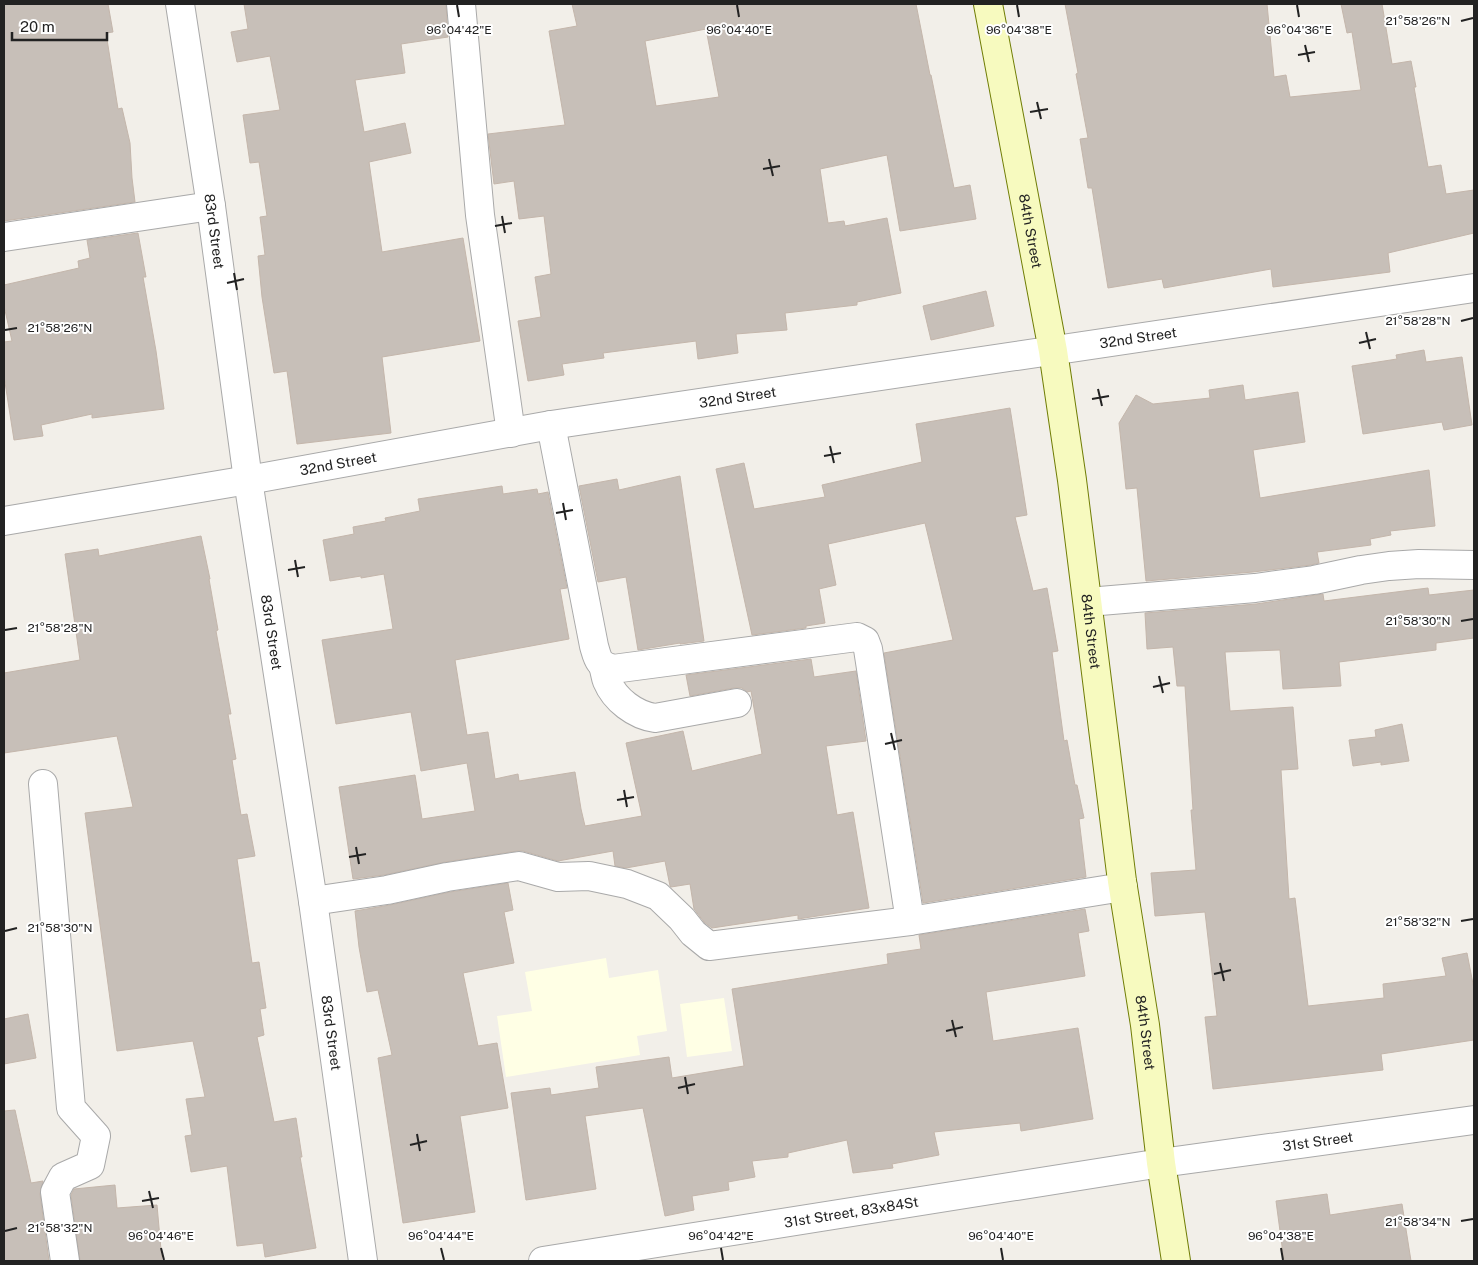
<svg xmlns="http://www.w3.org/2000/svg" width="1478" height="1265" font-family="'Public Sans',sans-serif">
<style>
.education{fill:#ffffe5}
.building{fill:#c7bfb8;stroke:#c4b6ab;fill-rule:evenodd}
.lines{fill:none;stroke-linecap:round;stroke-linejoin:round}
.minor-casing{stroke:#a9a9a9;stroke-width:30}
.secondary-casing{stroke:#707d05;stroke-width:30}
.minor{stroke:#fff;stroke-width:28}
.secondary{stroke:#f7fabf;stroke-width:28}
.ticks{fill:none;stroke:#222;stroke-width:2}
.labels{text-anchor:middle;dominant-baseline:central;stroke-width:4;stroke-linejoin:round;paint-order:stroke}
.street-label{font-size:14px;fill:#222;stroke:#fff}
.ticks-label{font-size:12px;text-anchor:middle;fill:#222;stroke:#fff;stroke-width:4;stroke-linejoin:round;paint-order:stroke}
</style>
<rect width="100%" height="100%" fill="#f2efe9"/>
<path class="education" d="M606 958 609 978 658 970 667 1031 637 1036 640 1055 506 1077 497 1016 532 1011 525 972Z
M724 998 732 1051 687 1057 680 1004Z"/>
<path class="building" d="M4 4H108L113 32 106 33 118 109 122 108 130 143 132 178 135 202 4 221Z
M244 4H446L448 37 401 44 405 73 355 80 364 132 405 123 411 153 369 162 382 252 463 238 480 341 382 357 391 433 297 444 287 371 274 373 262 297 258 256 265 255 260 217 267 216 259 162 250 163 243 115 280 110 270 56 237 62 231 32 248 29Z
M572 4H916L930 75H931L954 188 970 185 976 219 900 231 887 155 820 169 828 223 844 221 845 226 887 218 901 293 857 302V305L785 313 787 330 736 334 738 353 698 359 696 341 603 353 604 358 562 364 564 375 528 381 518 321 541 317 535 277 551 274 544 216 519 219 514 181 494 184 488 134 565 125 549 31 577 26ZM706 29 719 97 656 106 645 41Z
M1065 4H1267L1274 77 1286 75 1290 97 1361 90 1352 32 1347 33 1341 4H1382L1392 64 1411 61 1416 87H1414L1428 167 1441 165 1446 194 1474 190V233L1388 253 1390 272 1273 287 1271 269 1164 288 1162 279 1108 288 1092 188H1088L1080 139 1088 138 1076 74 1078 73Z
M138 233 146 277H143L156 351 164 409 92 418V414L41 425 43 436 14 440 4 376V342L12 341 4 306V285L79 268 78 261 90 258 87 240Z
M986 291 994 326 931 340 923 306Z
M1424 350 1426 362 1462 357 1472 425 1444 430 1442 422 1363 434 1352 366 1397 359 1396 355Z
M1243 385 1245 400 1298 392 1305 442 1253 450 1260 498 1429 470 1435 526 1390 531 1391 535 1370 539 1371 545 1317 552 1319 563 1311 565 1253 572 1146 581 1137 488 1126 489 1119 423 1136 395 1153 404 1210 398 1209 390Z
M1010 408 1027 515 1015 517 1033 591 1047 588 1058 651 1052 652 1064 741 1067 740 1075 785H1077L1084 818 1079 819 1086 877 923 903 884 653 953 640 925 523 828 544 836 585 819 589 825 623 806 626V628L752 635 716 469 744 463 754 509 825 497 822 485 922 462 916 424Z
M680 476 704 641 680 644V643L638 650 626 577 598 582 579 486 617 479 619 490Z
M502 486 503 494 537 489 538 494 548 492 567 588 560 589 569 639 455 660 467 735 488 732 495 779 518 774 519 781 575 772 581 809 585 826 642 816 626 743 683 731 692 771 762 754 751 691 747 692 742 688H734L690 696 686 675 811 659 814 677 856 671 866 741 826 746 837 815 853 812 869 908 798 919V915L712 928 704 922 694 909 690 884 671 887 670 886 665 861 626 868 615 866 613 851 558 861 523 851H517L445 862 384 875 353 879 339 787 415 775 422 819 475 811 467 763 421 771 411 712 336 724 322 640 393 629 384 574 361 578V576L330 581 323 540 354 534 353 527 386 521 385 518 420 511 418 499Z
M201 536 210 579H209L218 630 216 631 231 714H228L236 759 232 760 241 815 247 814 255 856 237 859 252 963 259 962 266 1008 260 1009 264 1035 257 1037 274 1122 296 1118 302 1157H300L316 1248 265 1257 263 1243 237 1246 227 1166 191 1172 185 1136 192 1135 186 1099 205 1097 193 1041 117 1051 85 813 133 807 117 736 4 753V673L80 660 65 554 98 549 99 556Z
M1428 588 1429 595 1474 590V638L1436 643V650L1339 662 1341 686 1283 689 1280 650 1225 652 1230 711 1293 707 1298 769 1281 770 1289 899 1295 898 1308 1006 1384 998 1383 984 1446 976 1442 958 1467 953 1474 989V1040L1381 1054 1383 1070 1213 1089 1205 1017 1217 1016 1205 912 1155 916 1151 873 1196 870 1191 810H1193L1185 686H1177L1173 647 1147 649 1145 613 1256 604 1323 594 1324 601Z
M1402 724 1409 761 1381 765V762L1353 766 1349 740 1376 737 1375 730Z
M508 883 513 910 504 912 514 963 463 973 478 1046 497 1043 508 1108 460 1116 475 1212 403 1223 378 1058 392 1055 378 990 367 992 359 947 355 911 390 905 450 892Z
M1085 909 1089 931 1078 933 1085 976 986 992 993 1041 1078 1028 1093 1119 1021 1131 1020 1123 934 1132 939 1155 892 1164 893 1168 853 1173 847 1140 788 1153V1157L752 1161 755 1177 728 1182 729 1190 692 1196 694 1210 665 1216 643 1108 585 1116 596 1189 526 1200 511 1093 550 1088 551 1095 599 1088 596 1067 669 1057 672 1078 744 1066 732 989 888 964 887 954 921 949 919 935Z
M28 1014 36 1058 4 1064V1019Z
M15 1110 31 1183 43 1181 40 1194 49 1261H4V1111Z
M115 1185 117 1208 157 1205 162 1261H80L71 1195 74 1189Z
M1327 1194 1330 1215 1402 1204 1411 1261H1284L1276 1201Z"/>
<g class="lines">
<g class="minor-casing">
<g id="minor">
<path id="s1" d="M180 4 211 206 248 480 313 901 363 1261"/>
<path d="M461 4 480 215 511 433"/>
<path d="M4 237 211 206"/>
<path d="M551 425 594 646C598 660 598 664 613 669L857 637 865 641 868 649 910 921 1123 887"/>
<path id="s2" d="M4 521 248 480 551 425 1474 288"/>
<path d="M1088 602 1255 588 1314 580 1361 570 1389 566 1419 564 1474 565"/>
<path d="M603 666C605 671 605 676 607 681 615 700 635 715 655 718L737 703"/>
<path d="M43 784 71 1108 96 1136 90 1165 63 1177 55 1192 65 1261"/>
<path d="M313 901 387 890 447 877 519 866 558 877 589 876 627 884 658 896 682 919 693 933 709 946 910 921"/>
<path id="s3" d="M543 1261 1161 1163 1474 1120"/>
</g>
</g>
<g class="secondary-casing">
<g id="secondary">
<path id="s4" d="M988 4 1053 351 1072 480 1122 881 1145 1025 1161 1163 1176 1261"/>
</g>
</g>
<use href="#minor" class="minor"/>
<use href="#secondary" class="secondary"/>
</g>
<path class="ticks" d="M457 5 459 17M737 5 739 17M1017 5 1019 17M1297 5 1299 17M1461 21 1473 18M1305 45 1309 62M1298 55 1315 52M1037 102 1041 119M1030 112 1048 109M769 159 773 176M763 169 780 166M502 216 505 233M495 226 512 223M234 273 237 290M227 283 244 279M1461 321 1473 318M5 330 17 328M1366 332 1370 349M1359 343 1376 339M1098 389 1102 406M1092 399 1109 396M830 446 834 463M824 456 841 453M563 503 566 520M556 513 573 510M295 560 298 577M288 570 305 567M1461 621 1473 619M5 630 17 628M1159 676 1163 693M1153 687 1170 683M891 733 895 750M885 744 902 740M624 790 627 807M617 800 634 797M356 847 359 864M349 857 366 854M1461 921 1473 919M5 931 17 928M1220 963 1224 981M1214 974 1231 970M952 1020 956 1037M946 1031 963 1027M685 1077 688 1094M678 1088 695 1084M417 1134 420 1151M410 1145 427 1141M149 1191 153 1208M142 1201 159 1198M1461 1221 1473 1219M5 1231 17 1228M161 1248 164 1260M441 1248 444 1260M721 1248 723 1260M1001 1248 1003 1260M1281 1248 1283 1260"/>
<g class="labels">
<g class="street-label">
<text stroke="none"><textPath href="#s4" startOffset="231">84th Street</textPath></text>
<text stroke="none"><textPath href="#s1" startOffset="230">83rd Street</textPath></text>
<text stroke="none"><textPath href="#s2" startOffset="1149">32nd Street</textPath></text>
<text stroke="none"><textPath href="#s2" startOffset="744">32nd Street</textPath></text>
<text stroke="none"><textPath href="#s2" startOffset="339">32nd Street</textPath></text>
<text stroke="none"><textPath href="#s4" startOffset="636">84th Street</textPath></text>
<text stroke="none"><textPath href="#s1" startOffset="635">83rd Street</textPath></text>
<text stroke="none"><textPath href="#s4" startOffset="1041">84th Street</textPath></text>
<text stroke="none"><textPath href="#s1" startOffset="1040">83rd Street</textPath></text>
<text stroke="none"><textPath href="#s3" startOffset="784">31st Street</textPath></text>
<text stroke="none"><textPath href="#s3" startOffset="312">31st Street, 83x84St</textPath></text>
</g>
</g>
<g class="ticks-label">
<text x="1418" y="25">21°58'26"N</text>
<text x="459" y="34">96°04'42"E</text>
<text x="739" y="34">96°04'40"E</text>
<text x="1019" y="34">96°04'38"E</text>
<text x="1299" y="34">96°04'36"E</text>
<text x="1418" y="325">21°58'28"N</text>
<text x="60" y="332">21°58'26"N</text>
<text x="1418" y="625">21°58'30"N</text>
<text x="60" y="632">21°58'28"N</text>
<text x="1418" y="926">21°58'32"N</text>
<text x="60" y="932">21°58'30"N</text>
<text x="1418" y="1226">21°58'34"N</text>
<text x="60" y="1232">21°58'32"N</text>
<text x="161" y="1240">96°04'46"E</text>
<text x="441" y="1240">96°04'44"E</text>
<text x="721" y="1240">96°04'42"E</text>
<text x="1001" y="1240">96°04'40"E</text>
<text x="1281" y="1240">96°04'38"E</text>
</g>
<rect width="1478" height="1265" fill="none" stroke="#222222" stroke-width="10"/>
<path d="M12 32v8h95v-8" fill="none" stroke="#222222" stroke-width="2.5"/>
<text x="20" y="32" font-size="15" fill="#222222" stroke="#ffffff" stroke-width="4" paint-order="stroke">20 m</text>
</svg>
